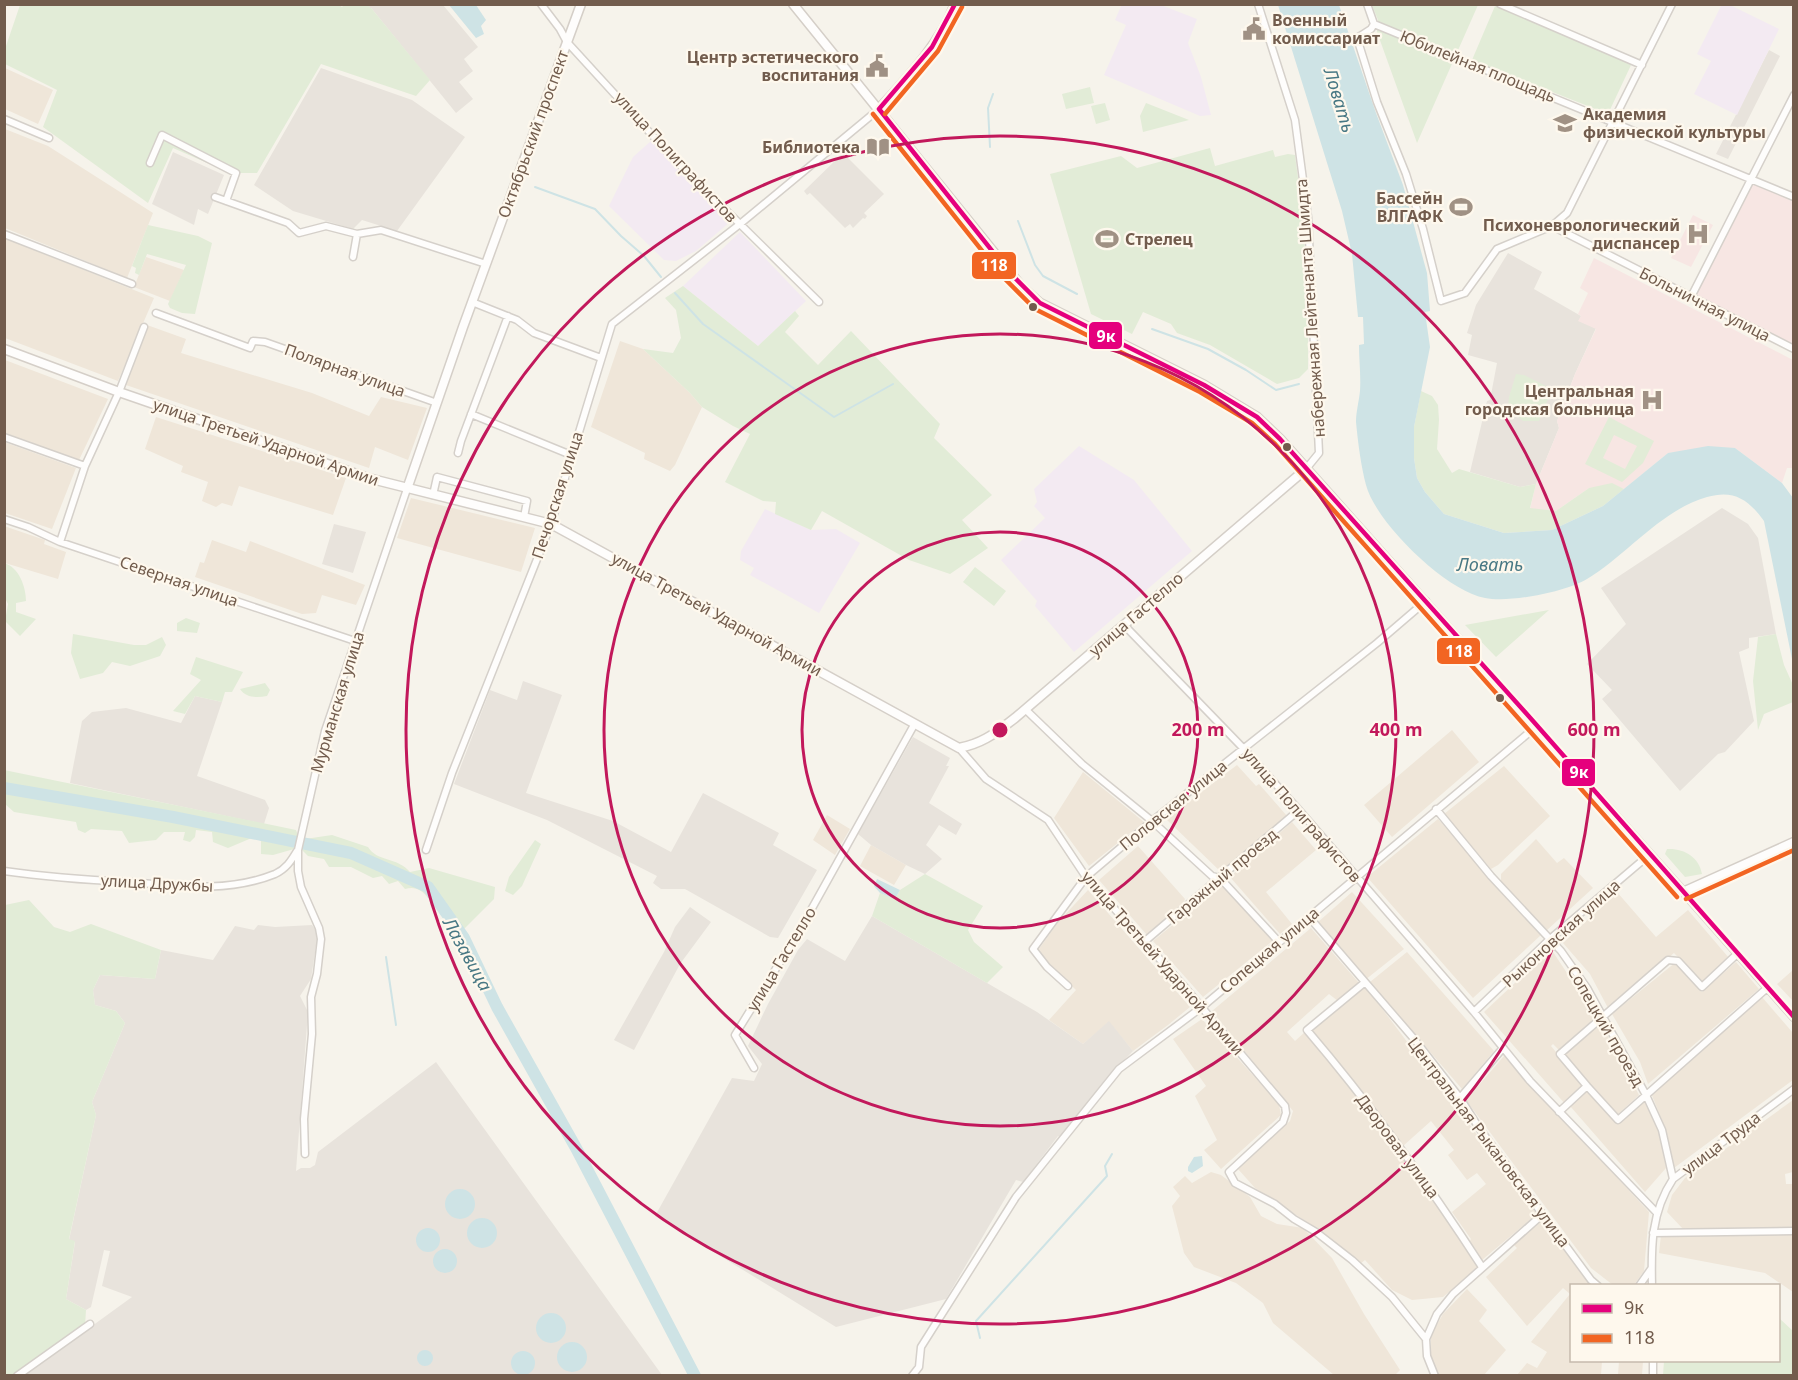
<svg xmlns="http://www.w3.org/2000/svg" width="1798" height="1380" font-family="'Noto Sans',sans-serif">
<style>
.residential{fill:#efe6d9}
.industrial{fill:#e8e3dc}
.education{fill:#f3eaf2}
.medical{fill:#f7e6e3}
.green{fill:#e2ecd7;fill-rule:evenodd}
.water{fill:#cee3e5}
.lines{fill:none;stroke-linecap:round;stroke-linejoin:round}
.stream{stroke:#cee3e5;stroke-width:2}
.river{stroke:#cee3e5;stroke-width:12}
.street-casing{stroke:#d5d0ca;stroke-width:9}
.secondary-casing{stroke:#d5cfc8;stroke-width:11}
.street{stroke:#fefdfc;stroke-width:6}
.secondary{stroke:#fefdfc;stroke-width:8}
.bus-1-casing{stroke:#fef8ed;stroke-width:9}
.bus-2-casing{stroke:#fef8ed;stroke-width:9}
.bus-1{stroke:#e5007d;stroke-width:4.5}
.bus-2{stroke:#f26522;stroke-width:4.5}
.ring{fill:none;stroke:#c2185b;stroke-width:3}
.bus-dot{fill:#725c4d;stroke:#fef8ed;stroke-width:2}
.labels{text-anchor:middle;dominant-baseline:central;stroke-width:4.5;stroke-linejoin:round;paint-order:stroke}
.poi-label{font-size:16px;font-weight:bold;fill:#725c4d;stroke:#fef8ed;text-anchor:end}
.street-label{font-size:16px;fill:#725c4d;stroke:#fef8ed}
.water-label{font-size:18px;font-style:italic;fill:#487884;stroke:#fef8ed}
.centre{fill:#c2185b;stroke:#fef8ed;stroke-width:3}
.ring-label{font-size:18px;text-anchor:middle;font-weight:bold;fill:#c2185b;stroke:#fef8ed;stroke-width:4.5;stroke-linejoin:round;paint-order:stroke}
.line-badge{stroke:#fef8ed;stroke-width:2}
.badge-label{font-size:16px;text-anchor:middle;font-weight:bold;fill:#fff}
</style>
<rect width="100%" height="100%" fill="#f6f3eb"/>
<path class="residential" d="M5 68 53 90 38 124 5 109Z
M5 129 48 146 153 213 127 278 5 228Z
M4 238 154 298 118 381 5 338Z
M146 257 184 270 170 301 134 287Z
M147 325 186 339 181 353 312 393 369 416 381 397 427 408 408 460 375 447 369 468 126 385Z
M620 341 643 349 690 393 702 407 675 465 670 471 644 459 645 453 591 427Z
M5 360 108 399 79 460 5 433Z
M156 417 346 478 333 515 239 486 232 506 222 503 216 507 202 501 208 482 181 472 183 466 145 449Z
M4 442 76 468 52 529 5 513Z
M411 498 535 528 521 572 397 538Z
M4 526 45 540 44 544 66 552 67 549 58 579 5 563Z
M212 540 246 552 250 541 365 585 356 605 322 595 316 613 302 614 195 577 200 562 204 563Z
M1452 730 1479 762 1392 837 1364 805Z
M1237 765 1256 786 1259 784 1287 816 1221 872 1166 819Z
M1504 766 1550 816 1498 865 1491 869 1444 814Z
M1083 772 1144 822 1089 866 1054 818Z
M827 815 850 829 835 855 813 840Z
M1438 819 1541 935 1473 998 1367 877Z
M1292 822 1316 850 1266 892 1292 924 1280 934 1230 877Z
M1536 839 1557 863 1564 858 1593 888 1546 931 1501 881V874Z
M871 845 906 865 894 885 860 866Z
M1138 846 1185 899 1182 906 1147 935 1099 880Z
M1222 884 1274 940 1203 997 1153 941Z
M1088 890 1190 1007 1168 1025 1133 1051 1109 1022 1083 1044 1049 1020 1076 990 1043 958 1039 949 1059 921Z
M1352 892 1404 949 1365 980 1317 923Z
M1617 892 1656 937 1688 910 1729 958 1702 982 1674 953 1608 1008 1590 974 1563 943Z
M1311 928 1359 983 1338 1001 1329 994 1287 1032 1295 1041 1306 1031 1373 1116 1438 1203 1480 1266 1443 1297 1412 1300 1392 1290 1365 1260 1360 1264 1313 1226 1255 1188 1238 1169 1290 1121 1293 1111 1212 1011Z
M1551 949 1597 1018 1560 1051 1553 1044 1551 1046 1584 1086 1566 1105 1484 1012Z
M1407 952 1494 1051 1462 1089 1370 982Z
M1676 962 1702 992 1736 962 1759 989 1648 1084 1640 1062 1612 1014Z
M1793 970V1001L1777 984Z
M1365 986 1537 1214 1482 1260 1469 1242 1471 1239 1452 1212 1486 1184 1477 1173 1467 1180 1448 1155 1454 1150 1431 1121 1403 1146 1357 1085 1311 1031Z
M1762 997 1793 1033V1080L1674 1168 1667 1133 1651 1093Z
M1202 1019 1279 1104 1281 1115 1221 1169 1204 1150 1217 1140 1195 1096 1206 1086 1173 1039Z
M1601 1023 1639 1095 1616 1116 1563 1054Z
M1504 1056 1649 1212 1644 1271 1634 1285H1613L1591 1268 1466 1100Z
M1588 1090 1619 1122 1645 1098 1661 1137 1666 1168 1645 1192 1570 1106Z
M1793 1100V1172L1785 1174 1786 1184H1793V1227L1683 1229 1667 1212 1672 1195 1685 1178Z
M1211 1172 1221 1175 1250 1197 1261 1216 1277 1224 1303 1228 1332 1258 1364 1314 1400 1370 1395 1375H1334L1273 1323 1263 1303 1236 1283 1194 1267 1184 1253 1172 1206 1180 1196 1173 1187 1185 1176 1192 1183Z
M1542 1220 1591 1285 1572 1286V1360L1602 1361 1601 1375H1517L1527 1363 1537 1368 1547 1352 1531 1342 1570 1294 1563 1288 1527 1326 1486 1277 1517 1248 1514 1245Z
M1793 1234V1292L1765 1273 1659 1253 1661 1235Z
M1467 1289 1487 1310 1479 1321 1506 1350 1484 1375H1439L1431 1357V1335L1443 1314Z
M1619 1361H1643L1642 1375H1618Z"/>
<path class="industrial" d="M366 5H443L478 47 464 59 473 71 459 82 473 99 456 113 372 9Z
M1769 50 1780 56 1728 159 1716 154Z
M321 68 412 100 465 137 397 231 362 220 353 229 293 211 254 185Z
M173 152 224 175 208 214 198 209 194 225 152 204Z
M843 153 884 194 864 213 867 216 865 219 863 218 853 228 850 224 845 228 810 193 807 195 804 191Z
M1508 253 1542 272 1534 289 1581 316 1579 321 1596 328 1575 374 1557 421 1559 428 1536 484 1520 487 1470 472 1487 401 1490 400 1497 363 1468 355 1472 335 1467 333 1476 305Z
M1722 508 1748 524 1758 538 1776 634 1749 638V648L1739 652 1754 721 1725 752 1718 754 1680 791 1602 699 1612 690 1587 664 1626 624 1601 588Z
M334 524 366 532 353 573 322 564Z
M523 681 562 695 526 793 613 821 671 852 703 793 779 833 773 845 817 870 778 938 770 937 685 889H661L653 883 657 876 547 820 454 784 490 690 517 700Z
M195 696 222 702 197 776 265 800 269 808 264 824 70 783 82 721 92 712 126 708 181 723Z
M913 737 950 758 946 766H949L929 803 962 824 956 835 939 825 926 845 942 859 925 874 906 865 871 845 858 834Z
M690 907 711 922 680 964 634 1050 614 1040 664 952 675 927Z
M872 916 1037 1012 1083 1044 1109 1021 1133 1051 1106 1079 1061 1138 1058 1136 1023 1182 1016 1180 946 1299 836 1327 655 1216 732 1078 754 1081 762 1064 748 1046 768 1004 798 950 807 939 845 961Z
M258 925 275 927 312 925 315 929 317 939 311 979 300 996 308 1012 296 1171 301 1168H310L315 1165 318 1152 436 1062 662 1375 23 1376 132 1297 102 1286 110 1251 104 1250 91 1307 86 1310 66 1299 75 1242 69 1240 96 1115 92 1102 125 1023 116 1011 95 1005 93 990 100 975 155 979 161 950 213 960 235 926 254 930Z"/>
<path class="education" d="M1122 4 1161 5 1197 19 1188 43 1201 77 1211 115 1200 116 1104 75 1126 25 1115 20Z
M1722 4 1730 5 1779 29 1737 115 1694 94 1711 61 1697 54Z
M651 141 730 222 696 251 676 261 664 260 609 206 633 157Z
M740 232 806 301 758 346 683 286Z
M1079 446 1134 480 1192 551 1074 652 1035 606 1037 601 1001 560 1045 518 1034 506 1037 502 1034 489Z
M765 509 811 530 836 529 860 543 819 613 750 575 754 568 740 560 741 551Z"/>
<path class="medical" d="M1753 183 1793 200V347L1694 296Z
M1693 215 1713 225 1691 267 1671 258Z
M1594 258 1793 360V468H1787L1782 483 1735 448 1668 453 1624 489 1617 487 1589 488 1556 511 1530 509 1536 484 1559 428 1557 421 1575 374 1596 329 1578 321 1581 316 1578 314 1588 293 1580 288Z"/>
<path class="green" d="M337 4 342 7 344 5 366 4 372 9 430 80 416 96 321 64 257 173H230L173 148 148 203 43 127 57 90 5 64V49L20 5Z
M1372 5H1478L1417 143 1377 32 1378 20Z
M1495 6 1632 63 1608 114 1472 60Z
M1090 87 1094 103 1066 109 1062 94Z
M1105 103 1110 120 1096 124 1091 106Z
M1146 103 1189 120 1143 132 1140 116Z
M1210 148 1215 166 1273 150 1275 157 1288 154 1295 155C1305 226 1309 297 1308 369L1299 378 1277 384 1210 345 1177 333 1171 324 1143 312 1132 334 1091 314 1050 174 1121 156 1137 168Z
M148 225 198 236 212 243 195 314 182 313 170 308 168 304 186 265 147 254 139 275 135 273 136 268 132 266Z
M683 286 758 346 795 311 799 316 785 332 818 365 851 331 940 424 934 438 992 495 962 520 988 548 950 574 909 560 822 511 811 530 775 514 776 502 763 501 725 482 750 434 733 426 702 407 690 393 643 349 673 353 681 338 676 310 665 298Z
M1516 374 1524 375 1552 389 1539 421H1523L1508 408 1509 397Z
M1421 391 1432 396 1438 405 1439 420 1437 449 1452 473 1459 469 1520 487 1536 484 1530 508 1556 511 1589 488 1612 483 1624 489 1603 506 1552 530 1504 533 1444 514 1425 492 1417 478 1414 458V427Z
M1609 417 1654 441 1643 463 1622 482 1585 464ZM1614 435 1637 446 1625 469 1603 458Z
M4 563C19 567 26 587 26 601L16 603V612L36 619 20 636 5 621 8 604 5 598Z
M975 567 1006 591 994 606 963 582Z
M1549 610 1496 657 1465 625Z
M186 618 200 623 197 633 177 631V623Z
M73 634 134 645H146L162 637 166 645 160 656 130 666 112 662 103 673 80 679 71 653Z
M1776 634 1784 665 1793 685V702L1764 714 1758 730 1753 681 1758 637Z
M196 657 243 672 232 692H225L222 702 195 696 185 714 173 711 201 680 190 674Z
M265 683 270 690 267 696C257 698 246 698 240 689Z
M4 770 296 830 299 838 294 849 273 855 261 854V841L254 837 228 848 213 842 212 832 196 830 195 837 190 842 183 840 185 832H164L156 840 129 843 122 831 91 829 85 833 78 830 76 822 14 812 5 804Z
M332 835 368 847C377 862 398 857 410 872L429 868 495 887 494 899 463 930 455 931C453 928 449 927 447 924 440 915 447 902 428 898 422 890 415 886 405 889L398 881 389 884 382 876 373 878 351 867H329L324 859 308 856 302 850 305 839Z
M535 840 541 844 522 886 513 895 505 891 509 877Z
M1667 849C1684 848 1699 857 1702 874L1685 877 1665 854Z
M925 874 983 906 968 930 974 942 1003 967 987 983 872 916 880 893 895 899 900 890Z
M29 900 54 927 70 932 91 924 161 950 155 979 100 975 93 990 95 1005 116 1011 125 1023 92 1102 96 1115 69 1239 75 1241 66 1299 86 1310 85 1326 13 1375 5 1376V905Z
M1779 1318 1793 1331V1375H1663L1664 1361 1778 1360Z"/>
<path class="water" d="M449 5H476L486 20 481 26 484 34 476 38Z
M1278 5H1339L1376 113 1403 185 1427 273 1430 311 1425 312 1430 347 1414 427V458L1417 478 1425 492 1444 514 1504 533 1552 530 1603 506 1668 453 1708 446 1735 448 1782 483 1793 498V664L1764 521C1749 500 1734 489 1707 497 1661 510 1627 555 1587 579 1565 592 1510 603 1485 598 1446 591 1376 523 1366 485 1361 466 1358 443 1356 422 1356 412 1359 401 1360 391 1361 376 1359 360 1359 345L1364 344 1363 317H1358L1352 254 1342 211Z
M877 879 900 890 895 899 880 893 874 886Z
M1202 1156 1203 1166 1192 1173 1188 1171V1167L1194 1157Z
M445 1204a15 15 0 1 1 30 0a15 15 0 1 1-30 0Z
M467 1233a15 15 0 1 1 30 0a15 15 0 1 1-30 0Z
M416 1240a12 12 0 1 1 24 0a12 12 0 1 1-24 0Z
M433 1261a12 12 0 1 1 24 0a12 12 0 1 1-24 0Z
M536 1328a15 15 0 1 1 30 0a15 15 0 1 1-30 0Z
M557 1357a15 15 0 1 1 30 0a15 15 0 1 1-30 0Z
M417 1358a8 8 0 1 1 16 0a8 8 0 1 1-16 0Z
M511 1363a12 12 0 1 1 24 0a12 12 0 1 1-24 0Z"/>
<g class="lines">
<path class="stream" d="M990 147 988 108 993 94
M535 187 595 209 621 236 644 256 661 277
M1018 221 1035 265 1043 276 1077 294
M675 293 703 324 834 417 893 384
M1152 329 1208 349 1246 370 1276 390 1299 384
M386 957 396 1025
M980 1338 976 1321 1107 1176 1105 1166 1112 1154"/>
<path class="river" d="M4 788 173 817 351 853 428 887 464 938 497 1007 576 1148 695 1376"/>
<g class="street-casing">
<path id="street" d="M541 4 560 29 567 42 674 159 819 302
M1258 4 1295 120 1308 217 1319 453 1306 469
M1367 4 1374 24
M1500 4 1642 65
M1374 24 1371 29 1357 38 1377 102 1406 174 1423 229 1441 301 1465 293 1497 249 1552 226 1567 213 1672 4
M1374 24 1794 197
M4 119 49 138
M150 163 162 135 236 173 226 201
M215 197 288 223 299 233 326 226 357 234
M1552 226 1794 349
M4 234 132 284
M353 257 357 234 381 230 486 264
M1691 297 1794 95
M472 302 517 320 534 333 601 358
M156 313 250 348 253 341 265 342 437 403
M471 414 571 455
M4 437 85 466
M458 453 461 441 508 316
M433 495 437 477 527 501 524 517
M4 519 28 527 60 542 355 641
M60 542 85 466 119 392 144 327
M1124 625 1243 748 1299 810 1474 1012 1530 1081 1656 1212
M1025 709 1082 764 1152 821 1212 876 1220 878 1279 942
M959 748 986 779 1048 820 1086 877 1182 984 1285 1106 1286 1113 1283 1122 1229 1172 1235 1183 1275 1204 1294 1219 1316 1232 1352 1260 1392 1297 1426 1339 1427 1356 1435 1376
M1436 809 1491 876 1561 951 1587 988 1646 1095 1662 1130 1673 1179
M426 850 452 773 551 524 612 324 740 224 879 109
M4 871C46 877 87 880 129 882 178 886 228 893 275 874 286 869 291 861 297 851
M1683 892 1794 1018
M1309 917 1415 1040 1460 1098 1479 1128 1591 1280 1598 1286
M1144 942 1299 810
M1364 983 1307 1030C1371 1105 1429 1185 1482 1267
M1068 986 1047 967 1033 949 1086 877 1152 821 1377 643 1426 601
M1474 1012 1550 939 1649 855
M754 1068 735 1035 801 928 914 725
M1587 1086 1618 1120 1766 989
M1460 1098 1503 1048
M1559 1112 1587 1086 1560 1054 1668 960 1678 961 1702 987 1736 955
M305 1154 304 1119 312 1034 311 997 317 974 321 939 319 928 301 887 298 871V850L325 731 407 489
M1653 1233 1794 1231
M1639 1286 1651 1269
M1652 1286C1651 1247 1651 1212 1673 1179L1794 1089
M1426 1339 1437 1314 1453 1294 1543 1214
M1653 1360V1376
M17 1376 90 1324
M912 1376 919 1367 921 1347 1016 1197 1119 1069 1202 1007 1537 726"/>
</g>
<g class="secondary-casing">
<path id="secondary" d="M793 4 1021 286 1040 303 1204 385 1257 417 1280 439 1683 892 1794 842
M879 109C907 78 940 44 955 4
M4 349 119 392 368 478 551 524 959 748C984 743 995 733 1015 718L1306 469
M407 489 463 327 581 4"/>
</g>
<use href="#street" class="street"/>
<use href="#secondary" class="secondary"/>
<g class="bus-1-casing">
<path id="bus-1" d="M879 109 1009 272 1040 303 1204 385 1257 417 1280 439 1533 721 1794 1017
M879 109 932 47 955 4"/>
</g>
<g class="bus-2-casing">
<path id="bus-2" d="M873 114 1003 277 1035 309 1200 392 1252 423 1275 444 1677 897
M885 114 938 51 962 7
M1686 899 1794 850"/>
</g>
<use href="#bus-1" class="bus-1"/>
<use href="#bus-2" class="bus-2"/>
</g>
<g class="ring">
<circle cx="1000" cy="730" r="198"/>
<circle cx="1000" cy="730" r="396"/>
<circle cx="1000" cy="730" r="594"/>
</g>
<defs>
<g id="civic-bare" transform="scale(1.8)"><path d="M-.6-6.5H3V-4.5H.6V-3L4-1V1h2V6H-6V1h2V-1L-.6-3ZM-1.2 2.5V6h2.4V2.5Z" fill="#a09184" stroke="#fef8ed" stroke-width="2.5" paint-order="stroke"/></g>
<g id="university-bare" transform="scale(1.8)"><path d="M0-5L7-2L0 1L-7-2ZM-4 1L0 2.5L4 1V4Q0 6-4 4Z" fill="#a09184" stroke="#fef8ed" stroke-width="2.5" paint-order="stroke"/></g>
<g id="library-bare" transform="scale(1.8)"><path d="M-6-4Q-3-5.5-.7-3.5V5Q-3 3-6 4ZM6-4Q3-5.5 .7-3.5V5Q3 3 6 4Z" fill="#a09184" stroke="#fef8ed" stroke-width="2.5" paint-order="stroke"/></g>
<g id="stadium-bare" transform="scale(1.8)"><path d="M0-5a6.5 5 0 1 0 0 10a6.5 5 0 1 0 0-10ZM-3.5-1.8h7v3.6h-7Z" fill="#a09184" stroke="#fef8ed" stroke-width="2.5" paint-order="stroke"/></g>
<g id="hospital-bare" transform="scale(1.8)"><path d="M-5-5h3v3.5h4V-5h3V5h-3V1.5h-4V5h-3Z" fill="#a09184" stroke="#fef8ed" stroke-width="2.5" paint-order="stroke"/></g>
</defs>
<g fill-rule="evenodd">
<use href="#civic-bare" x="1254" y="29"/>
<use href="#civic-bare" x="877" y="66"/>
<use href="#university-bare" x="1565" y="123"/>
<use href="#library-bare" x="878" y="147"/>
<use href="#stadium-bare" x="1461" y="207"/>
<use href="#hospital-bare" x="1698" y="234"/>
<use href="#stadium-bare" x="1107" y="239"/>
<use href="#hospital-bare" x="1652" y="400"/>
</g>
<g class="bus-dot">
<circle cx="1033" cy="307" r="5"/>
<circle cx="1287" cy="447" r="5"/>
<circle cx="1500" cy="698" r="5"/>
</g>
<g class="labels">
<g class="poi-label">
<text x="1272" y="20" text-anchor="start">Военный<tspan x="1272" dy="18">комиссариат</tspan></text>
<text x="859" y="57">Центр эстетического<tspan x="859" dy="18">воспитания</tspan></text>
<text x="1583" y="114" text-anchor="start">Aкадемия<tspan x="1583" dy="18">физической культуры</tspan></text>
<text x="860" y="147">Библиотека</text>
<text x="1443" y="198">Бассейн<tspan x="1443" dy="18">ВЛГАФК</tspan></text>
<text x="1680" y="225">Психоневрологический<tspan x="1680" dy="18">диспансер</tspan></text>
<text x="1125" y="239" text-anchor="start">Стрелец</text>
<text x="1634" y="391">Центральная<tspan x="1634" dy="18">городская больница</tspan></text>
</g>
<g class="street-label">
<text transform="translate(1478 66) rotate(22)">Юбилейная площадь</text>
<text transform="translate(533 134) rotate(-70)">Октябрьский проспект</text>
<text transform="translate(676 157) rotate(47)">улица Полиграфистов</text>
<text transform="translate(1705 304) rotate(27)">Больничная улица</text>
<text transform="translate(1310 308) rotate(-94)">набережная Лейтенанта Шмидта</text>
<text transform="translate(345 370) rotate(20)">Полярная улица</text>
<text transform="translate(266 442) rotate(19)">улица Третьей Ударной Армии</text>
<text transform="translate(557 495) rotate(-72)">Печорская улица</text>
<text transform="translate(179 581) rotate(19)">Северная улица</text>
<text transform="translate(717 614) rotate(29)">улица Третьей Ударной Армии</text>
<text transform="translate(1136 614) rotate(-41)">улица Гастелло</text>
<text transform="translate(337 702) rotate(-73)">Мурманская улица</text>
<text transform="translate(1173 805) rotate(-39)">Половская улица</text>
<text transform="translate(1302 815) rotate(49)">улица Полиграфистов</text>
<text transform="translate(1222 876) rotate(-40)">Гаражный проезд</text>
<text transform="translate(157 883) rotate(3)">улица Дружбы</text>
<text transform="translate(1561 933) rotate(-42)">Рыконовская улица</text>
<text transform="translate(1269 950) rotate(-40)">Сопецкая улица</text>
<text transform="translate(781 959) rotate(-59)">улица Гастелло</text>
<text transform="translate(1163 963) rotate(49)">улица Третьей Ударной Армии</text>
<text transform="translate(1606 1026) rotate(60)">Сопецкий проезд</text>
<text transform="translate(1489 1142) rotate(53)">Центральная Рыкановская улица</text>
<text transform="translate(1721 1143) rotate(-37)">улица Труда</text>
<text transform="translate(1398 1146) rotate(53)">Дворовая улица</text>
</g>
<g class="water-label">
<text transform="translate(1340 100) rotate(73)">Ловать</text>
<text x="1490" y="564">Ловать</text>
<text transform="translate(468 954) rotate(61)">Лазавица</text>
</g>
</g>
<circle cx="1000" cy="730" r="9" class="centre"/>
<g class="ring-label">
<text x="1198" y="736">200 m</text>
<text x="1396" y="736">400 m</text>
<text x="1594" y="736">600 m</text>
</g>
<g class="line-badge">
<rect x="971" y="251" width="46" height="29" rx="6" fill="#f26522"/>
<rect x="1088" y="321" width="35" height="29" rx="6" fill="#e5007d"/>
<rect x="1436" y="637" width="45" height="28" rx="6" fill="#f26522"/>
<rect x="1561" y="758" width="35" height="29" rx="6" fill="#e5007d"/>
</g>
<g class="badge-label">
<text x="994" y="271">118</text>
<text x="1106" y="342">9к</text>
<text x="1459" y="657">118</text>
<text x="1579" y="778">9к</text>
</g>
<rect width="1798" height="1380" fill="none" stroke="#725c4d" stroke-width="12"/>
<rect x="1570" y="1284" width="210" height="78" fill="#fef8ed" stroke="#c6baad" stroke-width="1.5"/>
<rect x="1582" y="1304" width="30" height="9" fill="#e5007d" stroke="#c6baad" stroke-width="1.5"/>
<text x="1624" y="1314" font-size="18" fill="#725c4d">9к</text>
<rect x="1582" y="1334" width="30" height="9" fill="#f26522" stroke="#c6baad" stroke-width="1.5"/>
<text x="1624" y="1344" font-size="18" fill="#725c4d">118</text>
</svg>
